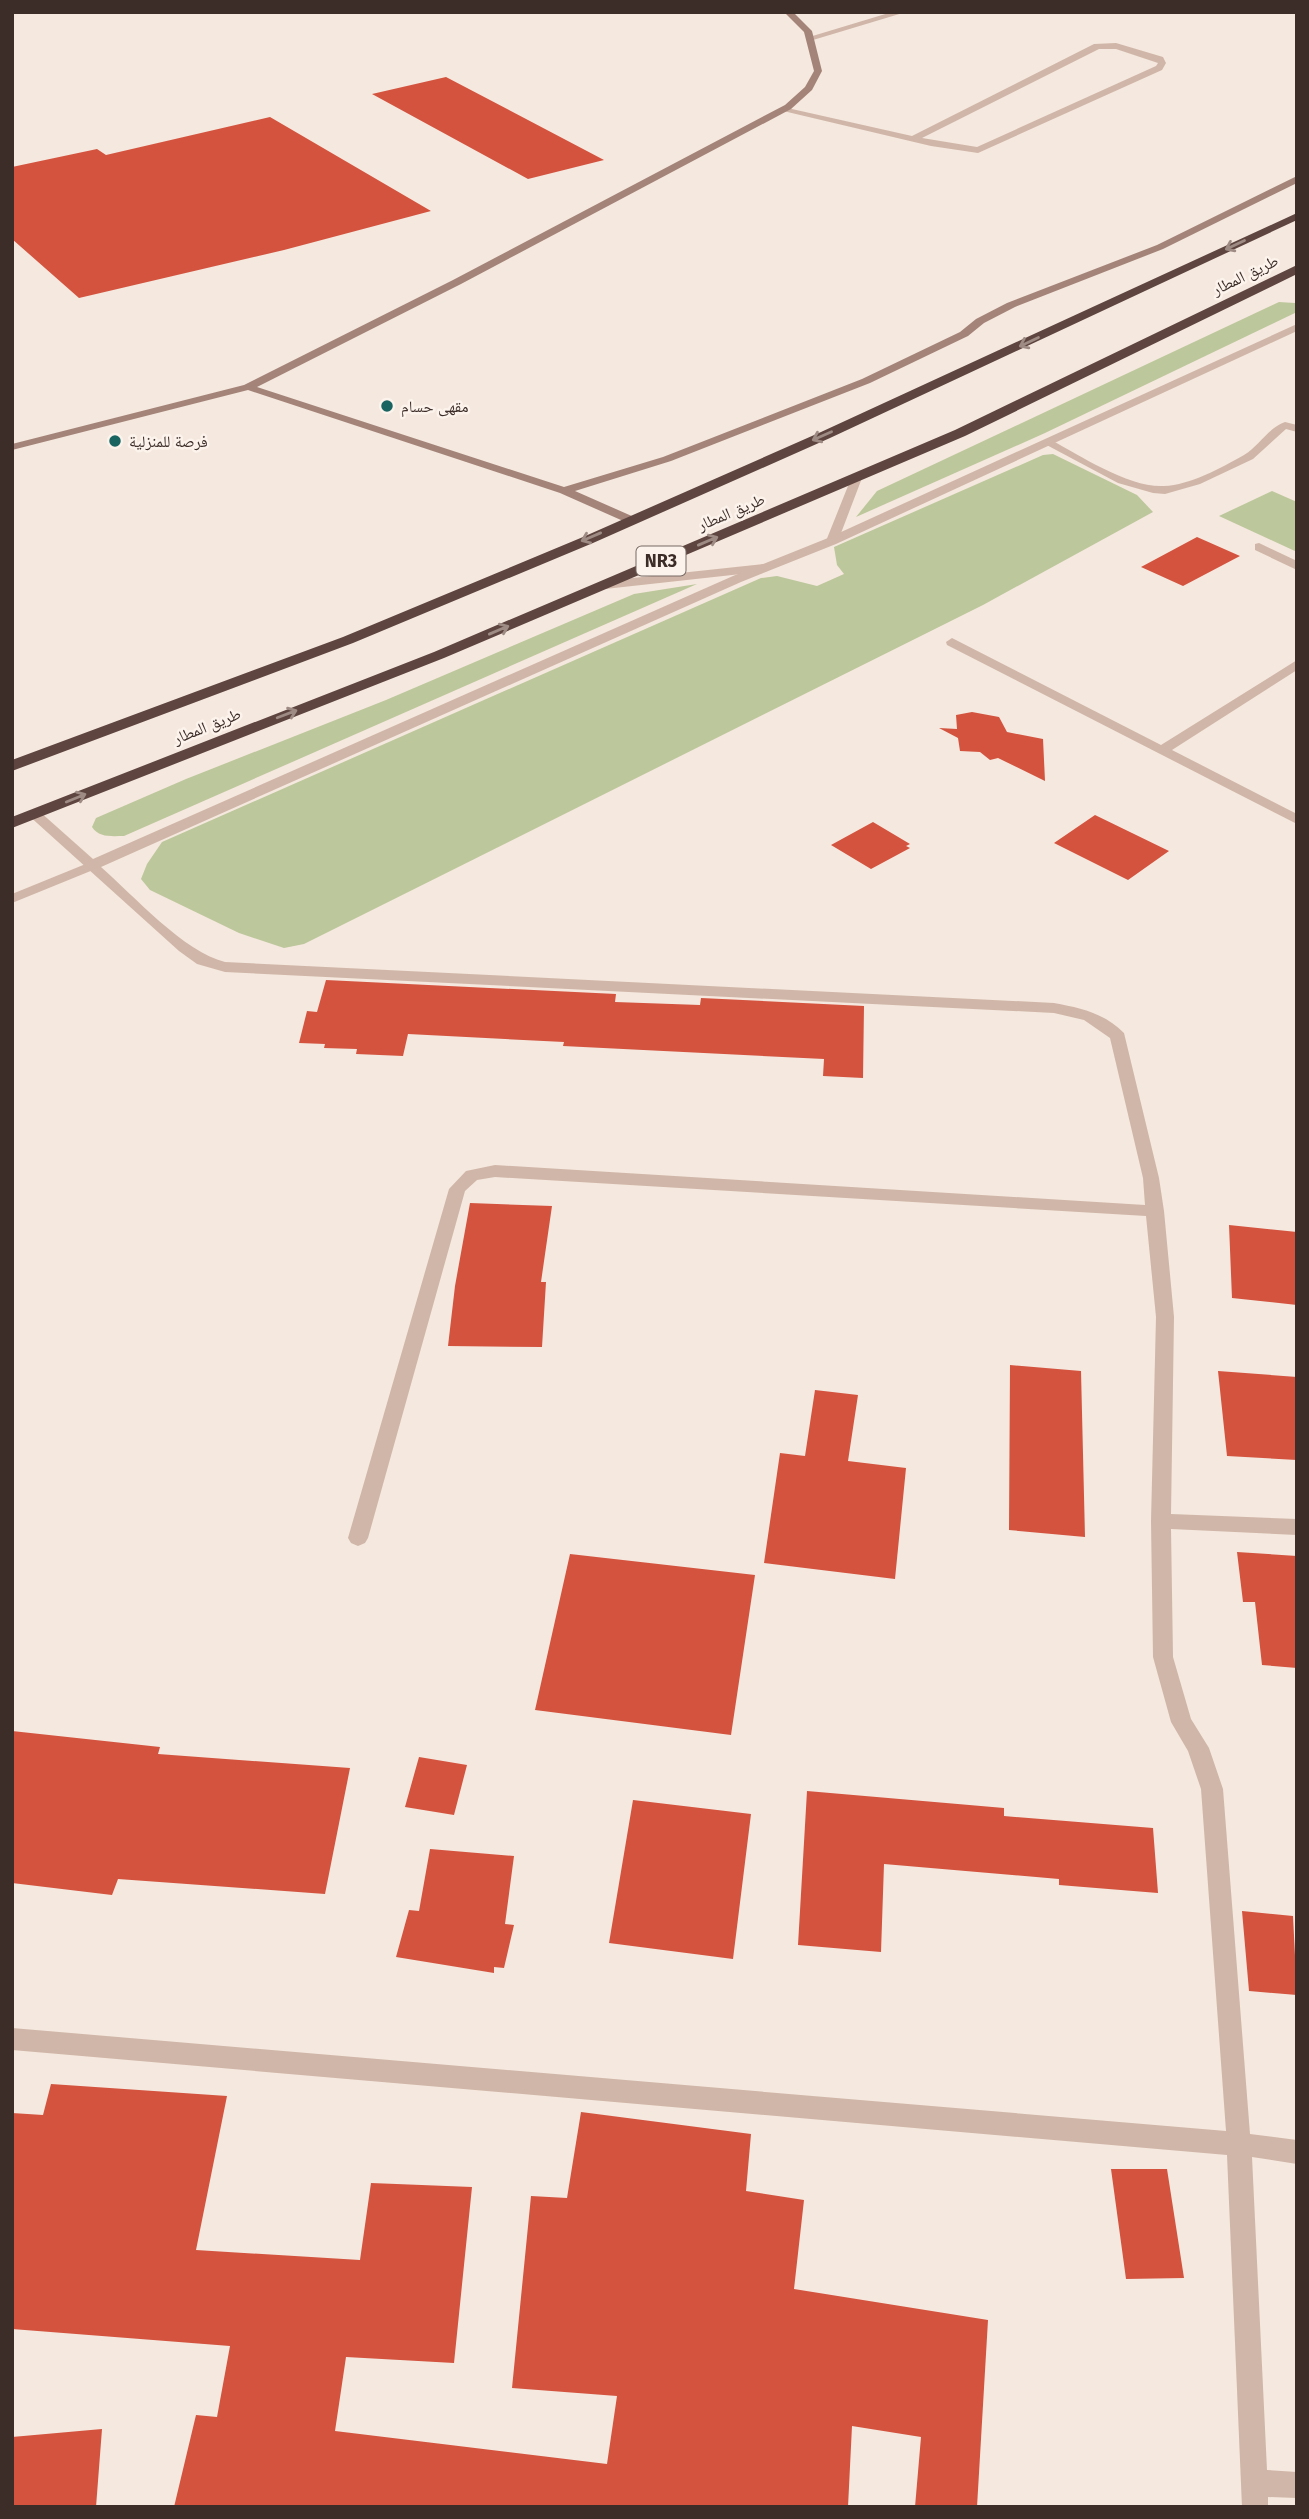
<svg xmlns="http://www.w3.org/2000/svg" width="1309" height="2519" font-family="'Fira Sans','Noto Naskh Arabic',sans-serif">
<style>
.green{fill:#bdc79c}
.building{fill:#d3533f}
.lines{fill:none;stroke-linecap:round;stroke-linejoin:round}
.lane{fill:#d0b6a8;fill-rule:evenodd}
.street{fill:#d0b6a8;fill-rule:evenodd}
.secondary{fill:#a48479;fill-rule:evenodd}
.highway{fill:#5e453f;fill-rule:evenodd}
.oneway{stroke:#9d8b84}
.poi-dot{fill:#196360;stroke:#fcf3ec;stroke-width:2.5}
.labels{text-anchor:middle;dominant-baseline:central;stroke-width:5;stroke-linejoin:round;paint-order:stroke}
.far-street-label{font-size:16px;fill:#3c2d29;stroke:#fcf3ec}
.far-poi-label{font-size:16px;fill:#3c2d29;stroke:#fcf3ec;text-anchor:start}
.shield{fill:#fcf3ec;stroke:#766864;stroke-width:2}
.shield-label{font-size:18px;font-weight:bold;fill:#3c2d29}
</style>
<rect width="100%" height="100%" fill="#f5e8de"/>
<path class="green" d="M1279 302 1295 303 1297 312 1045 433 856 517 877 491Z
M1053 454 1137 495 1153 512 983 605 304 944 284 948 239 933 150 890 141 879 147 864 162 842 761 578 777 576 817 586 844 574 837 565 834 547 1043 455Z
M1272 491 1297 502V552L1219 516Z
M697 584 124 836C112 836 99 838 92 827L96 818 186 779 386 700 634 594Z"/>
<path class="building" d="M446 77 604 160 528 179 372 94Z
M270 117 431 211 284 250 79 298 12 239V167L97 149 106 155Z
M1197 537 1240 556 1183 586 1141 567Z
M972 712 999 717 1007 732 1043 739 1045 781 998 758 990 760 980 752 960 751 958 738 939 728 957 729 956 715Z
M1095 815 1169 851 1128 880 1054 843Z
M873 822 910 844 906 846 910 848 871 869 831 845Z
M326 980 616 994 615 1002 700 1005 701 998 864 1006 863 1078 823 1076 824 1059 563 1046 564 1042 408 1034 403 1056 356 1054 357 1049 324 1048 325 1044 299 1043 307 1011 317 1012Z
M470 1203 552 1206 541 1282H546L542 1347 448 1346 455 1286Z
M1229 1225 1297 1232V1305L1232 1298Z
M1010 1365 1081 1371 1085 1537 1009 1530Z
M1218 1371 1297 1377V1460L1227 1456Z
M815 1390 858 1395 848 1461 906 1468 895 1579 764 1563 780 1453 805 1456Z
M1237 1552 1297 1556V1668L1262 1665 1255 1602H1243Z
M570 1554 755 1575 731 1735 535 1710Z
M12 1731 160 1747 158 1754 350 1768 325 1894 118 1879 112 1895 12 1883Z
M419 1757 467 1765 454 1815 405 1807Z
M807 1791 1004 1808V1816L1153 1828 1158 1893 1059 1885V1879L884 1864 881 1952 798 1945Z
M633 1800 751 1814 733 1959 609 1943Z
M430 1849 514 1856 505 1924 514 1925 504 1968 494 1967V1973L396 1957 409 1910 419 1911Z
M1242 1911 1293 1916 1297 1995 1249 1991Z
M51 2084 227 2096 196 2250 360 2260 371 2183 472 2187 454 2363 346 2357 335 2431 607 2464 617 2396 512 2388 531 2196 567 2198 581 2112 751 2134 746 2191 804 2200 794 2289 988 2320 977 2507H915L921 2437 852 2426 848 2507H174L196 2415 217 2417 230 2346 12 2329V2113L43 2115Z
M1111 2169H1167L1184 2278 1126 2279Z
M102 2429 96 2507H12V2437Z"/>
<g class="lines">
<path class="lane" d="M892 12H906L813 40 806 38Z
M1285 422 1297 425V432L1286 429 1253 459 1200 484 1165 494 1153 493 1118 483 1041 442 1051 440C1081 456 1129 488 1164 486 1190 485 1221 468 1244 455 1259 446 1268 428 1285 422Z
M852 476 862 478 838 541 828 544 826 541Z
M764 564 768 565V571L605 589 599 585 605 581Z
M93 861 98 862 100 865 98 868 12 903V894Z"/>
<path class="street" d="M1094 44 1116 43 1163 57 1166 63 1162 70 978 153 931 146 779 110 783 107 912 136ZM1099 49H1116L1158 63 1156 66 977 147 922 138Z
M1297 324V331L836 544 741 582 101 867C134 896 184 952 225 962L1054 1003C1081 1008 1104 1013 1124 1033L1159 1178 1164 1211 1174 1317 1171 1514 1297 1519V1535L1171 1529 1173 1657 1191 1719 1209 1748 1223 1789 1250 2134 1297 2140V2164L1252 2157 1267 2470 1297 2472V2498L1268 2497V2507H1242L1227 2155 12 2050V2028L1226 2131 1201 1789 1188 1751 1171 1722 1153 1657 1151 1521 1156 1317 1146 1216 495 1177 477 1180 465 1191 368 1538 365 1543 358 1546 351 1543 348 1538 449 1189 466 1171 495 1165 1145 1205 1143 1178 1110 1038 1084 1020 1054 1013 225 972 197 964 179 951 27 814 29 811H39L93 859 733 576 828 538Z
M1259 543 1297 561V570L1255 550V544Z
M952 638 1161 745 1297 660V670L1172 750 1297 814V824L947 645 946 642Z"/>
<path class="secondary" d="M784 12H793L812 31 822 71 812 90 791 109 461 284 257 387 564 487 663 457 862 379 960 332 976 319 1007 303 1157 245 1297 176V183L1163 249 1015 307 984 323 968 336 870 383 671 461 575 491 634 517V523L630 524 560 493 248 390 12 450V444L244 385 453 280 785 105 805 87 814 71 804 32Z"/>
<path class="highway" d="M1297 213V220L830 438 593 543 353 643 12 771V760L343 637 583 537 821 432Z
M1297 265V274L965 436 444 658 12 828V817L434 652 955 430Z"/>
</g>
<defs><path id="oneway-shaft" d="M-6 0H5M1.5-3L5.5 0L1.5 3" fill="none" stroke-width="1.6" stroke-linecap="round" stroke-linejoin="round" transform="scale(1.75)"/></defs>
<g class="oneway">
<use href="#oneway-shaft" transform="translate(1235 245) rotate(155)"/>
<use href="#oneway-shaft" transform="translate(1029 342) rotate(155)"/>
<use href="#oneway-shaft" transform="translate(822 436) rotate(156)"/>
<use href="#oneway-shaft" transform="translate(591 537) rotate(157)"/>
<use href="#oneway-shaft" transform="translate(708 541) rotate(-23)"/>
<use href="#oneway-shaft" transform="translate(499 630) rotate(-23)"/>
<use href="#oneway-shaft" transform="translate(287 714) rotate(-21)"/>
<use href="#oneway-shaft" transform="translate(76 798) rotate(-22)"/>
</g>
<g class="poi-dot">
<circle cx="387" cy="406" r="7"/>
<circle cx="115" cy="441" r="7"/>
</g>
<g class="labels">
<g class="far-street-label">
<text transform="translate(1245 275) rotate(-26)">طريق المطار</text>
<text transform="translate(731 512) rotate(-23)">طريق المطار</text>
<text transform="translate(207 726) rotate(-22)">طريق المطار</text>
</g>
<g class="far-poi-label">
<text x="401" y="406">مقهى حسام</text>
<text x="129" y="441">فرصة للمنزلية</text>
</g>
<rect class="shield" x="636.5" y="546.5" width="49" height="29" rx="5"/>
<g class="shield-label">
<text x="661" y="561">NR3</text>
</g>
</g>
<rect width="1309" height="2519" fill="none" stroke="#3c2d29" stroke-width="28"/>
</svg>
